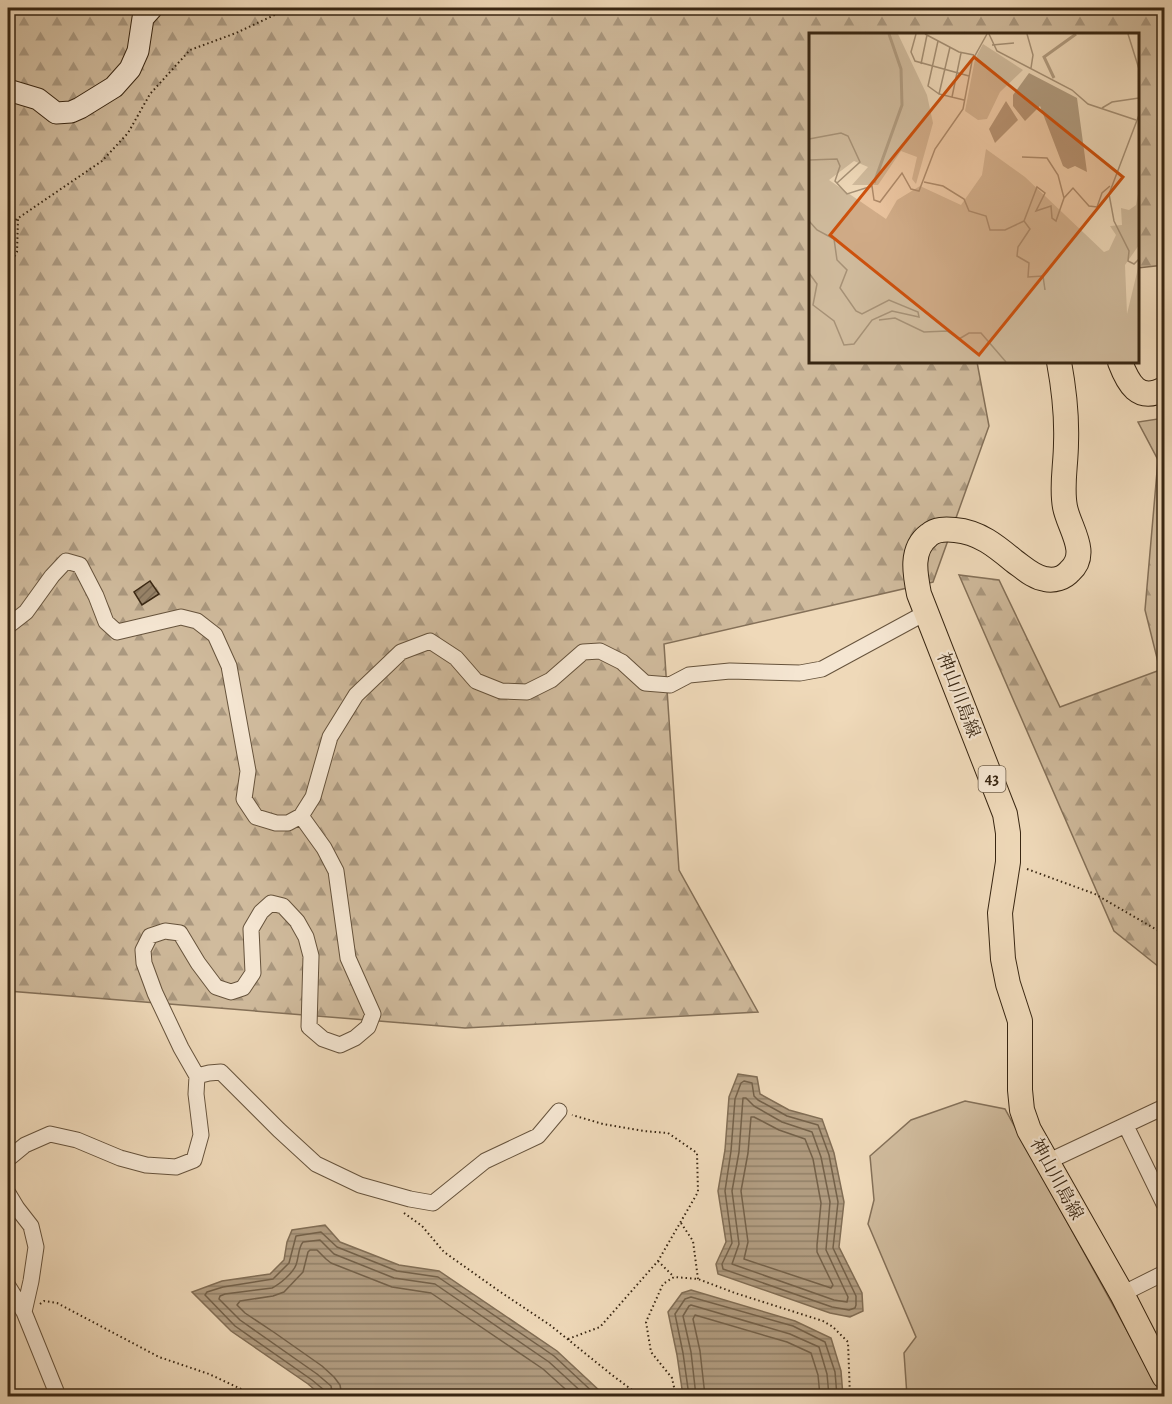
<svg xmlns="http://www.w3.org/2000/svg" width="1172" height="1404" font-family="Alegreya,'Noto Serif JP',serif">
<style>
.forest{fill:url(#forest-firs);stroke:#847058;stroke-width:1.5}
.pitch{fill:#d0bb9d;stroke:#847058;stroke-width:1.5}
.water{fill:url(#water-rules);stroke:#816d54;stroke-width:1.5}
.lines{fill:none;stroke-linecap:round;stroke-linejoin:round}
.shore{stroke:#746149;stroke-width:1.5}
.building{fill:url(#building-hatch);stroke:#382612;stroke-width:1.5}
.minor-casing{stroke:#66533c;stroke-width:17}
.secondary-casing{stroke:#382612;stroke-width:23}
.primary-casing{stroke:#382612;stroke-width:26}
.path{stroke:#382612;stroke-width:2;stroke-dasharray:1.5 3;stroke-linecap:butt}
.minor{stroke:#f5e6d2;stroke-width:15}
.secondary{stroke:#f5e6d2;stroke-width:21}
.primary{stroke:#efd9b9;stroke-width:24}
.labels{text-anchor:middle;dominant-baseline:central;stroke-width:4.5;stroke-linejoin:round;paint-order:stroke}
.shield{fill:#f5e6d2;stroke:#71604c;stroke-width:1.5}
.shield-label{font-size:16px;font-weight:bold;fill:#382612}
.street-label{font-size:18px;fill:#382612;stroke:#f5e6d2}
.inset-river{fill:none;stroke:#b19c80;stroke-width:3}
.inset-road{fill:none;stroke:#a69176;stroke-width:1.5}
.view{fill:#ce510d;fill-opacity:0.15;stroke:#ce510d;stroke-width:3}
.inset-edge{fill:none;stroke:#382612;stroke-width:3}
</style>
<defs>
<pattern id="forest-firs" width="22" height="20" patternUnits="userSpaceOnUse" patternTransform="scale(1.5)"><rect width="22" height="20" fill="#d0bb9d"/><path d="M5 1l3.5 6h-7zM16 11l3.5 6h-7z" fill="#aa987f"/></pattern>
<pattern id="water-rules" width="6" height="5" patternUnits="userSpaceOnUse" patternTransform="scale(1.5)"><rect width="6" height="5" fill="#b19c80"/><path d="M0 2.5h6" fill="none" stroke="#917f67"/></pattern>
<pattern id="building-hatch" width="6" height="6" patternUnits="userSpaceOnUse" patternTransform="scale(1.5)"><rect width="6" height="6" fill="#978369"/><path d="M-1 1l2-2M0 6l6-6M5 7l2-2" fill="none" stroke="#7c6b55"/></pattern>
</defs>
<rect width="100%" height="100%" fill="#efd9b9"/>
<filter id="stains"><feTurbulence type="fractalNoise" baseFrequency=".00333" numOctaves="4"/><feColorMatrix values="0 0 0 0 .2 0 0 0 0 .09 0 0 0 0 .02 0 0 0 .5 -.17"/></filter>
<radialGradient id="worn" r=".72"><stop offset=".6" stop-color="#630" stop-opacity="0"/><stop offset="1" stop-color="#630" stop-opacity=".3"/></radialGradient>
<path class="forest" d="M8 8H1164V265L1138 268V34H810V362H977L989 426 933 582 664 644 679 870 758 1012 465 1028 8 991Z
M1164 418V971L1114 931 959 575 999 580 1060 707 1160 670 1145 610 1158 460 1138 422Z"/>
<path class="pitch" d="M965 1101 1005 1109 1163 1396H907L904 1353 916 1337 868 1224 874 1200 870 1156 911 1120Z"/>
<path class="water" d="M738 1074 757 1077 760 1094 789 1110 822 1119 834 1153 844 1202 839 1247 862 1293 863 1311 850 1317 830 1313 718 1274 716 1264 726 1242 718 1191 725 1150 729 1097Z
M325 1225 340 1242 399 1265 439 1271 557 1351 601 1392 611 1396H322L308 1384 231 1331 192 1292 222 1281 270 1274 284 1260 287 1242 292 1230Z
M691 1290 795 1321 831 1338 841 1371 843 1396H683L677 1355 668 1312 682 1293Z"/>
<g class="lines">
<path class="shore" d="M744 1081 752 1083 754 1096 758 1100 787 1116 818 1125 829 1155 838 1202 833 1248 856 1296V1305L855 1308 849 1310 832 1307 723 1269 722 1264 732 1243 725 1191 731 1151 735 1099 741 1083Z
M743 1098H746L754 1106 782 1122 812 1132 821 1157 830 1202 826 1250 848 1297 847 1302 834 1300 732 1264 739 1244 732 1191 739 1152Z
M751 1117H754L779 1130 805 1139 813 1159 821 1203 817 1245V1252L833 1285 831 1288 744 1259 748 1242 741 1191 748 1153Z
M326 1396 324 1390 312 1380 235 1326 205 1295 207 1292 223 1287 273 1279 289 1263 296 1236 321 1232 337 1247 397 1271 438 1277 554 1356 597 1396
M333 1396 331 1386 317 1374 240 1320 219 1299 220 1296 225 1294 272 1288C280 1284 293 1273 296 1265 299 1257 298 1248 303 1242L320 1240 334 1254 394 1278 435 1284 549 1362 586 1396
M342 1396 340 1385 334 1377 322 1366 275 1333 245 1313 237 1305 240 1301 273 1296 284 1292 303 1272 308 1252 310 1250H317L326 1259 331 1263 392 1287 431 1293 543 1369 573 1396
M689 1396 683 1353 675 1314 685 1299 691 1297 793 1326 825 1342 835 1372 837 1396
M696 1396 691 1352 683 1316 689 1306 691 1305 790 1334 819 1347 827 1374 829 1396
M705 1396 700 1351 693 1319 695 1315 787 1342 811 1353 818 1375 820 1396"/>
</g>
<path class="building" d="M150 581 159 594 142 605 134 592Z"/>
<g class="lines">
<g class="minor-casing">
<path id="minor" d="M8 626 26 612 52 576 66 561 80 565 96 596 106 622 117 632 181 617 197 621 215 635 229 666 248 771 244 799 256 817 276 823H288L301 816 313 797 330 737 356 695 401 652 430 641 456 658 476 681 501 691 527 692 551 680 583 652 600 651 622 662 645 683 670 685 689 675 730 671 800 673 822 669 927 612
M197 1076 209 1073 221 1072 279 1130 316 1164 360 1185 410 1199 433 1203 485 1161 538 1136 559 1111
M1126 1126 1164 1204
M8 1159 25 1145 50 1134 77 1140 120 1158 146 1165 176 1167 194 1160 201 1135 196 1094 197 1076 181 1048 155 993 144 963 143 950 150 936 165 931 180 933 198 963 216 987 231 992 243 988 253 973 251 929 261 912 271 903 283 906 297 921 306 937 311 956 309 1027 323 1039 340 1045 355 1038 368 1027 373 1014 348 958 336 871 324 848 301 816
M1047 1162 1164 1107
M8 1193 17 1208 31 1226 36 1247 31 1281 24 1312
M8 1286 24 1312 58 1396
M1122 1294 1164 1273"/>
</g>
<g class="secondary-casing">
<path id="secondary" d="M8 90 38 99 56 113 71 112 80 108 114 87 130 69 138 51 143 18 152 8"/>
</g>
<g class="primary-casing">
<path id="primary" d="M1059 362C1064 389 1067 416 1066 443 1066 465 1061 486 1065 507 1069 528 1090 553 1070 571 1064 578 1054 581 1045 579 1033 577 1024 568 1014 561 996 546 979 532 955 530 945 529 936 529 929 535 910 549 915 574 919 594L1005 814 1008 833V862L1000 913 1003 959 1008 984 1020 1021V1090L1022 1110 1029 1130 1122 1294 1164 1376
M1120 362C1128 383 1138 403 1164 389"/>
</g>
<path class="path" d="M8 225 102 161 128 133 150 94 190 50 236 33 281 12 288 8
M8 268 17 252 18 218
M1027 869 1095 894 1164 934
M404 1213 422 1226 444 1252 499 1291 550 1325 612 1375 640 1396
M681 1223 693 1241 698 1279
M658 1261 674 1277
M40 1304 44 1301 57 1303 159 1357 209 1374 256 1396
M568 1339 600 1327 658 1261 698 1192 697 1153 668 1133 644 1131 603 1124 572 1115
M676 1396 672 1378 651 1352 646 1322 663 1284 674 1277 698 1279 735 1293 823 1321 833 1327 848 1342 850 1396"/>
<use href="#minor" class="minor"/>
<use href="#secondary" class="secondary"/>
<use href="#primary" class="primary"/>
</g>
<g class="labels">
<rect class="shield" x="978.5" y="766" width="27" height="26" rx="4.5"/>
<g class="shield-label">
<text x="992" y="779">43</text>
</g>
<g class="street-label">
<text transform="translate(959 695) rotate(69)">神山川島線</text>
<text transform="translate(1057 1179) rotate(61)">神山川島線</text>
</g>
</g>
<g transform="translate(809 33)">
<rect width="330" height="330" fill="#efd9b9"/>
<path d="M0 1H89L118 62 124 90 107 151 103 146 108 124 92 118 69 152H43L59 134 45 128 20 147 77 186 88 167 111 153 152 172 173 142 177 116 216 144 295 219 300 217 307 202 301 193 313 192 312 175 320 177 327 172 330 156V212L316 232 318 281 330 231V329H0Z" fill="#d0bb9d"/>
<path d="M174 11 214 37 191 59 178 86 169 87 156 78 166 26Z" fill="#d0bb9d"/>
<path d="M220 40 268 65 278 139 266 133 259 136 254 133 231 73 216 88 204 73V62ZM197 68 209 87 186 110 180 96Z" fill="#b19c80"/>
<path class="inset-river" d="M245 45 235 24 267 1M65 150 93 72 92 36 80 1"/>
<path class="inset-road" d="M107 1 102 19 106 28 160 43M116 1 150 19 165 22M180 1 188 18 263 57 279 71 327 87M218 1 224 22 222 35M319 1 330 36M129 8 119 53 130 61M183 12 205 10M141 14 130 61 155 67M112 31 118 2M143 64 152 20M293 75 303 69 330 65M330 82 300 161 305 188 320 218 319 228 325 231 330 226M0 106 32 100 39 103 51 129 28 150M213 124 238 125 249 142 255 165M0 127 28 126 31 133 26 148 38 161 63 153 65 167 71 169 93 140 102 156 110 158 126 116 154 76 163 28 178 1M115 149 134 153 155 166 160 178 177 183 181 197H196L215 188M0 168V187M0 188 8 197 25 206 28 227 38 237 31 255 47 278 53 281 80 267 109 279 110 284 83 278 63 287 45 311 35 312 25 288 4 272 8 251 0 240M215 188 228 154 236 160 227 178 242 173 243 185 247 188 255 165 264 155 280 173 288 174 293 160 301 153M215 188 221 196 209 214 208 223 220 230 219 244 234 243 236 257M70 287 86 285 115 299 138 298 150 306 160 300H172L197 329"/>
<path class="view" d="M165 24 314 144 170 322 21 202Z"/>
<rect width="330" height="330" class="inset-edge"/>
</g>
<rect width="1172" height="1404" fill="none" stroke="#efd9b9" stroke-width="30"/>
<rect x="9" y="9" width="1154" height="1386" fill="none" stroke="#382612" stroke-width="3"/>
<rect x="15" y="15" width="1142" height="1374" fill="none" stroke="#382612" stroke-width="1.5"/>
<rect width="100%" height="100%" filter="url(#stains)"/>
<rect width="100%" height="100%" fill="url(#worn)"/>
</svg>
